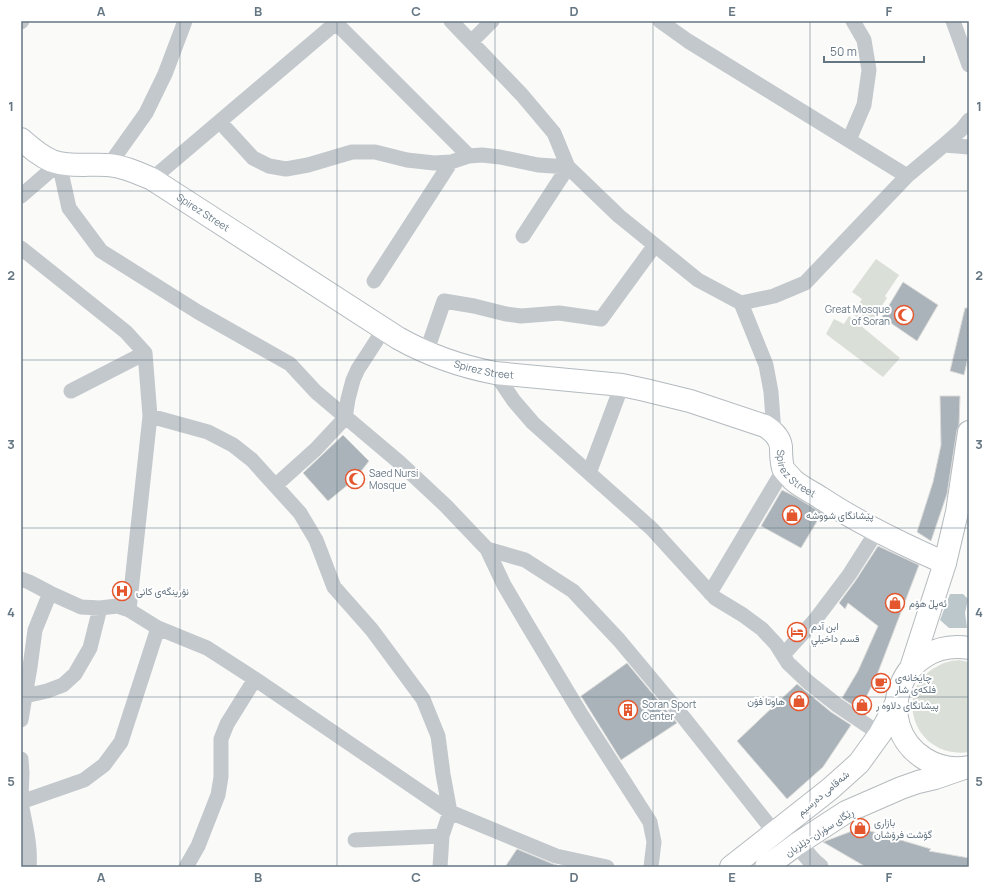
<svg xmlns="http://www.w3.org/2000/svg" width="990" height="888" font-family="Manrope,Vazirmatn,sans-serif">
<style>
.green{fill:#dadfd7}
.water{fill:#bbc7cb}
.building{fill:#aab3b9;stroke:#dcdcda}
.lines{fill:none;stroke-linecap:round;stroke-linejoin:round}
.secondary-casing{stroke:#b3babf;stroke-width:24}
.primary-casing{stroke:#b5babe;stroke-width:24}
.trunk-casing{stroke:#b4b9bd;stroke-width:24}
.minor{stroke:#c3c8cc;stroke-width:15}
.tertiary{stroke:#c3c8cc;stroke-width:19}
.secondary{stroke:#fff;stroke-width:22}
.primary{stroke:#fff;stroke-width:22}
.trunk{stroke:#fff;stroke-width:22}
.grid{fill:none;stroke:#657683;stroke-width:1;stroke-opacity:0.55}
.labels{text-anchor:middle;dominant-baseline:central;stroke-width:4;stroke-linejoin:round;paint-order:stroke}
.street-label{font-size:10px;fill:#657683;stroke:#fff}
.poi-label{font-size:10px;fill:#657683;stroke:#fff;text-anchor:start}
.neatline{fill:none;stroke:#657683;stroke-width:1.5}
.grid-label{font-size:13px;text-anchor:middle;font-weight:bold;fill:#657683}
</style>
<rect width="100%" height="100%" fill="#fafaf8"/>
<path class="green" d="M876 259 899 275 885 296 887 298 868 326 853 314 862 299 852 292Z
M849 316 900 358 883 377 826 334 834 319 844 324Z
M959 660 969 662V752C913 760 891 689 938 666 944 662 951 661 959 660Z"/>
<path class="water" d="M950 594H963L968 599 965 613 967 628H949L940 620Z"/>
<path class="building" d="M903 282 938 305 917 341 882 317Z
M965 308H969V353L964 375 950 371Z
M940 396H960L959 425 957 430 947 494 931 541 917 532 933 482 941 445Z
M343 435 369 461 355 479 328 501 303 473Z
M782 490 794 496 822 513 801 548 761 526Z
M878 546 919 565 877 675 860 710 842 698 858 671 878 626 848 603 845 609 839 603 856 580Z
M627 663 677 723 621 760 581 696Z
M797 684 831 712 851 725 823 767 787 799 737 741Z
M860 828 931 849 929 851 969 858V867H866L823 842Z
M517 849 553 864 564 867H505Z"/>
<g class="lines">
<g class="secondary-casing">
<g id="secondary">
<path id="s1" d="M21 139C30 147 40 156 52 161 69 167 89 164 107 165 123 166 138 173 152 179L398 338C430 356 459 366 495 373L622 385 645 390 690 401 765 426C773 431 780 438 781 447 781 454 781 461 783 468 785 472 790 476 793 480 801 487 812 492 821 498 860 524 902 544 945 563"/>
</g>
</g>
<g class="primary-casing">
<path id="primary" d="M731 867 830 789 859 763 880 734 897 702
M766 867 797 844 846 812 901 788 918 782 935 778 964 768"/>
</g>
<g class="trunk-casing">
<path id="trunk" d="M969 648C901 637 869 724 925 759 938 767 954 770 969 767
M911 668 945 563 957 512 969 432"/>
</g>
<path class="minor" d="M451 21 522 95 554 133 568 167 619 216 698 280 741 303 766 365 771 392 774 433
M660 21 688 41 907 176
M953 21 969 65
M21 22 22 21
M336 23 469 156
M471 42 492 21
M220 122 253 158 269 166 286 169 308 165 352 152H375L407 160 434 163 451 162 469 156 482 155 500 157 538 165 568 167 523 236
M849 140 864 105 869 70 864 40 853 21
M944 145 962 129 969 120
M109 165 146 113 165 74 185 21
M152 179 338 21
M21 196 59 163 69 208 101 251 198 312 290 364 316 392 399 462 446 506 487 549 504 585 527 624 581 714 650 822 654 842 651 867
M21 248 126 332 145 353 150 416 129 610
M374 281 451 162
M741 303 774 296 805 283 907 176 944 145 969 147
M426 353 444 301 474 306 506 314 521 316 559 313 601 319 655 245
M495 373 514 401 533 423 570 456 652 529 715 598 743 615 762 629 776 644 788 663 808 682 837 705 880 734
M71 391 145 353
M150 416 208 432 233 445 252 460 300 513 316 540 334 587 372 630 423 699 438 736 443 774 450 812 442 836 440 867
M589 473 622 385
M276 485 316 449 345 418 348 399 353 380 358 369 384 329
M487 549 525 560 573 591 619 640 684 718 775 833
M21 579 29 582 50 593 81 607 100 608 117 606 129 610 158 628 207 648 255 679 450 812 556 856 607 867
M710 593 784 469
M783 655 815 620 849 575 877 531
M25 696 47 691 63 685 75 674 90 648 100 608
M21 720 30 667 35 630 50 593
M21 759 22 773 21 798
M21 802 84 780 104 765 121 742 158 628
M21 803C25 824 31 846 29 867
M355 840 442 836
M186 867 198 846 218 795 221 777V739L227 724 255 679"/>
<path class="tertiary" d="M797 844C805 851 810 861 819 867"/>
<use href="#secondary" class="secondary"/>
<use href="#primary" class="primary"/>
<use href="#trunk" class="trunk"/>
</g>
<path class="grid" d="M180 21V867M337 21V867M495 21V867M653 21V867M810 21V867M21 191H969M21 360H969M21 528H969M21 697H969"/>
<defs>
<g id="mosque-ring" transform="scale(1)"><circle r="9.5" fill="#fff" stroke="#e4572e" stroke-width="1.5"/><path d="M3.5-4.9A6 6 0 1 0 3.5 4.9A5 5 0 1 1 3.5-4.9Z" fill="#e4572e"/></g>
<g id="shop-ring" transform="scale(1)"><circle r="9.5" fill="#fff" stroke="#e4572e" stroke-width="1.5"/><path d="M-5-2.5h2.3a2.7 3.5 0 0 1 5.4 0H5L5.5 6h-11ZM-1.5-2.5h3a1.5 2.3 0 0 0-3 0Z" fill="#e4572e"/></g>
<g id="hospital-ring" transform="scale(1)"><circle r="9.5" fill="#fff" stroke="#e4572e" stroke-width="1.5"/><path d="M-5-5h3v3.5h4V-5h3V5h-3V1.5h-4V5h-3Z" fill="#e4572e"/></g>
<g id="hotel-ring" transform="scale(1)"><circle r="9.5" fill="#fff" stroke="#e4572e" stroke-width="1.5"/><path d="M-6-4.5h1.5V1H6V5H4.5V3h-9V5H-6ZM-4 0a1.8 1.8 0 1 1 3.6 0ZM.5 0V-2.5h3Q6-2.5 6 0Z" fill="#e4572e"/></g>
<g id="cafe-ring" transform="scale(1)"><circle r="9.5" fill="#fff" stroke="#e4572e" stroke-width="1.5"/><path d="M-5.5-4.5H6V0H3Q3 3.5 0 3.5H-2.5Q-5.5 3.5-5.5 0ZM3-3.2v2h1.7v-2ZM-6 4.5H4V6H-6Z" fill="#e4572e"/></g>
<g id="building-ring" transform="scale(1)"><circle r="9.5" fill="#fff" stroke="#e4572e" stroke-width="1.5"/><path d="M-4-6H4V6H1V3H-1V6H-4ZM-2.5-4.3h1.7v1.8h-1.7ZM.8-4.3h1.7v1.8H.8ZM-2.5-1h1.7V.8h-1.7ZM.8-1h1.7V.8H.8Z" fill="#e4572e"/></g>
</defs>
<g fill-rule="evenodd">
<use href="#mosque-ring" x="904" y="315"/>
<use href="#mosque-ring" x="355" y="479"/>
<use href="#shop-ring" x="792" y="515"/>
<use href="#hospital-ring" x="122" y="591"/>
<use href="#shop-ring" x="895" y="603"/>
<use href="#hotel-ring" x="797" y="632"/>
<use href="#cafe-ring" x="881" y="683"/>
<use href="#shop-ring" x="799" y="701"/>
<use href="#shop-ring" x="862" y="705"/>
<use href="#building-ring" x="628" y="710"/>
<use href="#shop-ring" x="860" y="828"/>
</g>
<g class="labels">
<g class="street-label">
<text stroke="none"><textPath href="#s1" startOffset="202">Spirez Street</textPath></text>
<text stroke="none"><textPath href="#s1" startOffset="526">Spirez Street</textPath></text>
<text stroke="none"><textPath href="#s1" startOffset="874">Spirez Street</textPath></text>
<text transform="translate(823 793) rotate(-40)">شەقامی دەرسیم</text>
<text transform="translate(819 832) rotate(-33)">ڕێگای سۆران-دێلزیان</text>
</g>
<g class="poi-label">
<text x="890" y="309" text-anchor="end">Great Mosque<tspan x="890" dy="12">of Soran</tspan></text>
<text x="369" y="473">Saed Nursi<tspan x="369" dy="12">Mosque</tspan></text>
<text x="806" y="515">پێشانگای شووشە</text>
<text x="136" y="591">نۆرینگەی کانی</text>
<text x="909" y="603">ئەپڵ هۆم</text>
<text x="811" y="626">ابن آدم<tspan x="811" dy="12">قسم داخيلي</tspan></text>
<text x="895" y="677">چایخانەی<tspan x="895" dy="12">فلکەی شار</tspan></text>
<text x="785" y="701" text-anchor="end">هاوتا فۆن</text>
<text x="642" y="704">Soran Sport<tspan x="642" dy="12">Center</tspan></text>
<text x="876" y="705">پیشانگای دلاوه ر</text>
<text x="874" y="822">بازاڕی<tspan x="874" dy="12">گۆشت فرۆشان</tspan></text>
</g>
</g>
<rect width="990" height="888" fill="none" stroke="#ffffff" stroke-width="44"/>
<path d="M824 56v6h100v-6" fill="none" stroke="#657683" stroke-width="2"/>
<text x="830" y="56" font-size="12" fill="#657683" stroke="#ffffff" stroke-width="3" paint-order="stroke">50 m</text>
<rect x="22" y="22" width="946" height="844" class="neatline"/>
<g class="grid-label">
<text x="101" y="16">A</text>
<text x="258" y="16">B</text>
<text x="416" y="16">C</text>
<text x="574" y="16">D</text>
<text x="732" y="16">E</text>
<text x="889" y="16">F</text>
<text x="11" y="111">1</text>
<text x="979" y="111">1</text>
<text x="11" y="280">2</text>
<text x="979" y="280">2</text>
<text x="11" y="449">3</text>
<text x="979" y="449">3</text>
<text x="11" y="617">4</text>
<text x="979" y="617">4</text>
<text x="11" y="786">5</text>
<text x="979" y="786">5</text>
<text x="101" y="882">A</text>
<text x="258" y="882">B</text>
<text x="416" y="882">C</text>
<text x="574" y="882">D</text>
<text x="732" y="882">E</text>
<text x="889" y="882">F</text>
</g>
</svg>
